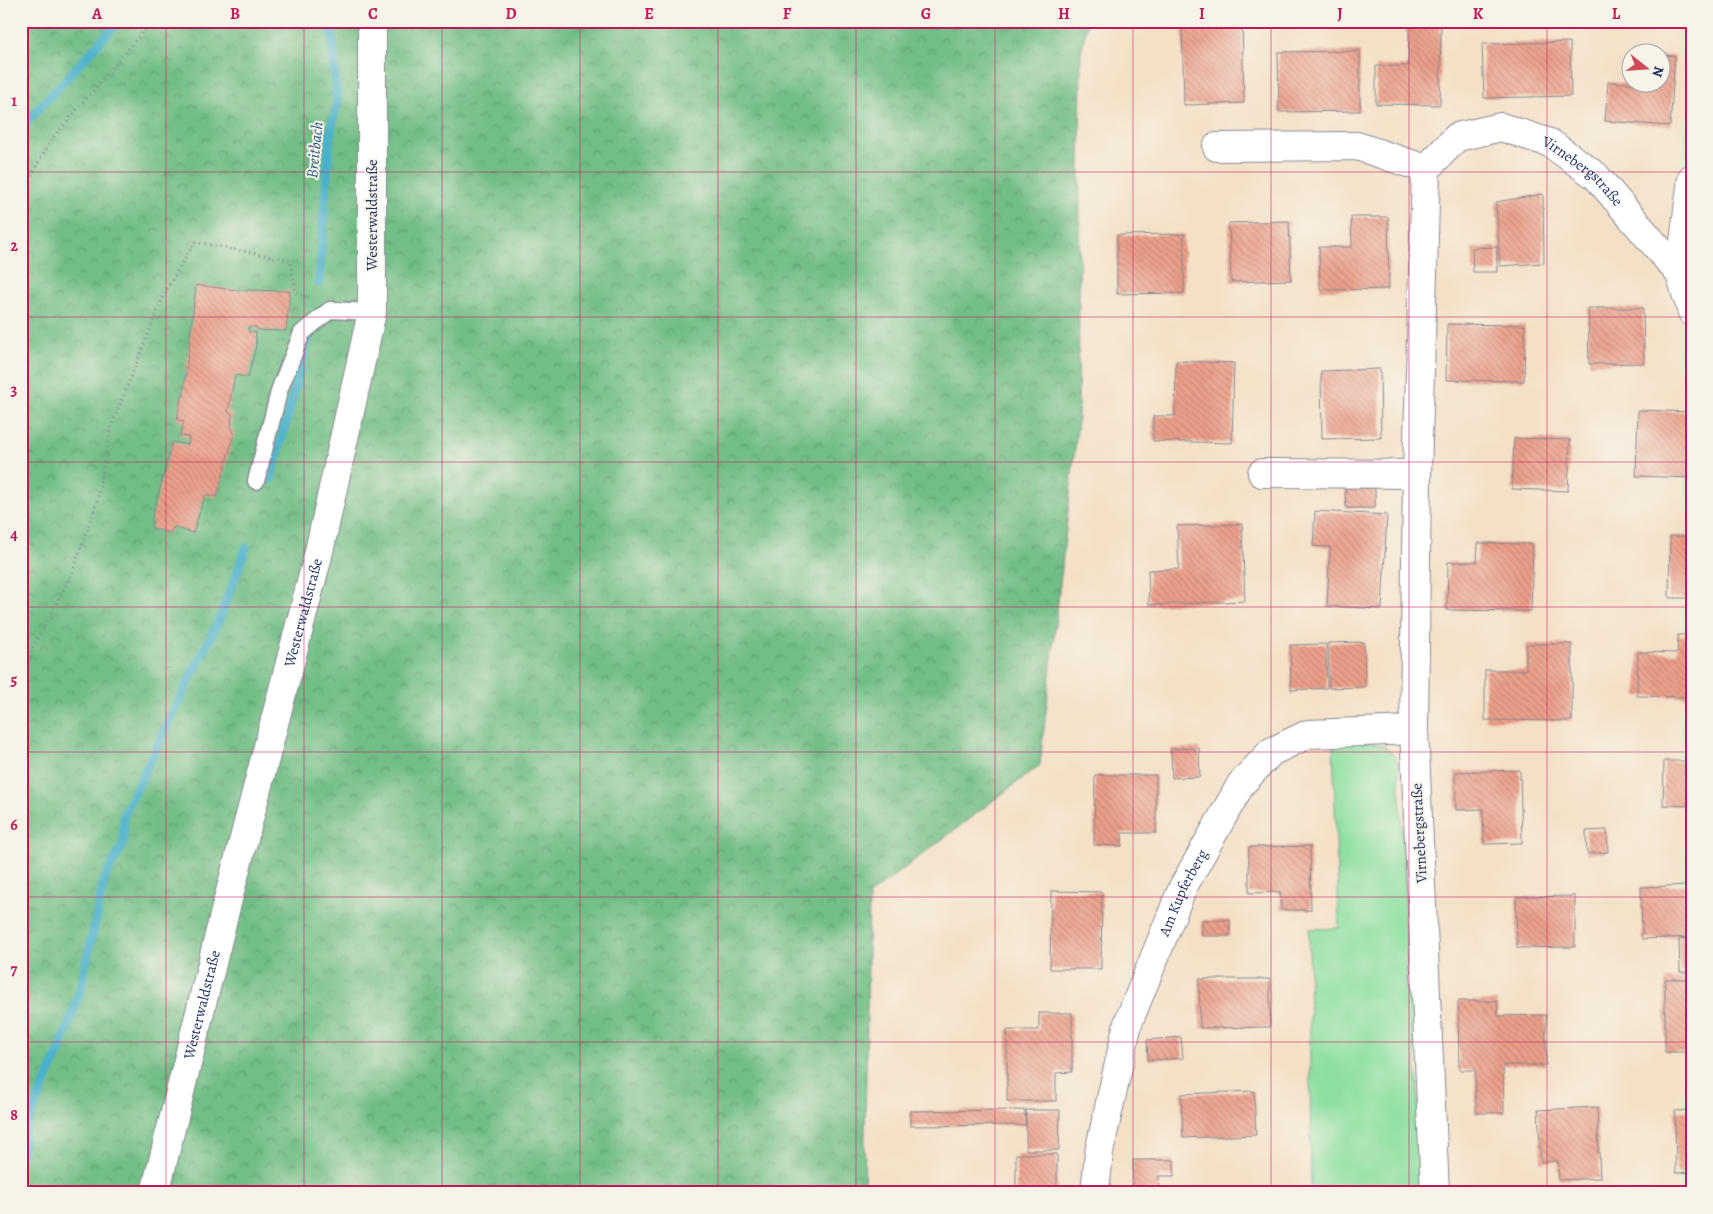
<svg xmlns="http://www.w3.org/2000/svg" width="1713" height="1214" font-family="Alegreya,serif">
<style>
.green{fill:#8ddfa0;stroke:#54877f}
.forest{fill:url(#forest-crowns);stroke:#467672}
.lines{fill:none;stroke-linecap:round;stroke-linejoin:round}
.stream{stroke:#4cb1cb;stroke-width:9}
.building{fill:url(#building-back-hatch)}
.service-casing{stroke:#888892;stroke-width:19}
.minor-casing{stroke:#888892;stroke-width:30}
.path{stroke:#888892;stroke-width:3;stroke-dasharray:1 4;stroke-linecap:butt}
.service{stroke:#fff;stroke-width:16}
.minor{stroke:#fff;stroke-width:28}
.grid{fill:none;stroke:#c2185b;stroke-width:1;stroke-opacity:0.55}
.labels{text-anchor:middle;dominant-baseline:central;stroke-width:4;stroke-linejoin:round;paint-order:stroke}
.street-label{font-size:15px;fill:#1b2f5e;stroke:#f7f3e8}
.water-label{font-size:16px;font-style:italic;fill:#2a567f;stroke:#f7f3e8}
.neatline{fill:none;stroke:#c2185b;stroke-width:2}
.grid-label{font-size:16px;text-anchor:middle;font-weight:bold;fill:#c2185b}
</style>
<defs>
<pattern id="forest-crowns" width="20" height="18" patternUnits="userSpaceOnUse" patternTransform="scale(1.25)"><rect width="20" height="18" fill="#72be86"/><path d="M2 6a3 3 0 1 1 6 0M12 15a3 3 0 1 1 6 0" fill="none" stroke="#5d9b71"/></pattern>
<pattern id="building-back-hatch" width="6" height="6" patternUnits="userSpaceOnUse" patternTransform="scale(1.25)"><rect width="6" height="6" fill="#eda08a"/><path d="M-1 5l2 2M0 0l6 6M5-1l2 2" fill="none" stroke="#bf8374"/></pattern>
</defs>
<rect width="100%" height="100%" fill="#f7f3e8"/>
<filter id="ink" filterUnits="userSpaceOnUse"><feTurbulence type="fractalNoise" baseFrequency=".02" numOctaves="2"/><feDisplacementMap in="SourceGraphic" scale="10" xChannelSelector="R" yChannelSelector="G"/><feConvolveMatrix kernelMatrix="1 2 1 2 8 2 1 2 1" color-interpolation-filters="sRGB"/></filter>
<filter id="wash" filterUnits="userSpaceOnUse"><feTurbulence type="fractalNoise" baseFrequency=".0096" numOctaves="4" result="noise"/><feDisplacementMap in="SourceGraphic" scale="20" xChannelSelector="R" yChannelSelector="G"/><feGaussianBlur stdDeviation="1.12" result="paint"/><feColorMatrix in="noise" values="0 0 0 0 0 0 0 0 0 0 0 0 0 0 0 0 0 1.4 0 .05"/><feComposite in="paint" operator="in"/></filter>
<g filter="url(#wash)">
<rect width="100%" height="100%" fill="#f4e0c6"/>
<path class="green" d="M1333 743C1358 743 1390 735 1398 765L1424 1193H1311L1309 929 1339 928Z"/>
<path class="forest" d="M21 21H1088L1081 52 1078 420 1040 765 869 895 864 1193H21Z"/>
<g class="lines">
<path class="stream" d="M21 128 119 21
M319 283 330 136 337 103 331 21
M271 479 310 331
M21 1153 25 1129 61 1047 80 991 105 877 123 845 124 814 220 618 246 548"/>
</g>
<g id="blocks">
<path class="building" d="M1182 21H1242L1244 103 1184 105Z
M1409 23H1441L1440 105 1376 104V66H1408Z
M1570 42 1571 96 1484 98 1482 44Z
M1360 51V111L1279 112 1278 52Z
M1660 55 1675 56 1670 126 1605 121 1608 82 1642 84V82H1660Z
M1543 194 1544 263 1500 266 1496 202Z
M1351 217H1388L1389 289 1320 290 1319 247H1352Z
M1289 221 1291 280 1231 282 1229 223Z
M1184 234V293L1117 294V235Z
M1497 247V272H1473L1472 248Z
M196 285 236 290 290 291 286 331 258 330 256 327H248L249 332H256V346L248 377 235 375 228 412 232 414 231 426 234 434 217 497 205 495 193 533 173 527 170 533 151 528 153 522H151L172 442 188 445 189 437 180 436 184 421 177 420 181 397H183Z
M1588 308H1643L1644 363 1589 364Z
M1447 324 1525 325 1524 381 1446 380Z
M1176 361 1234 363 1232 443 1153 441V416H1175Z
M1380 369 1381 438 1322 439 1321 371Z
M1638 410 1692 412V478L1636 476Z
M1514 438 1570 440 1568 491 1512 489Z
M1345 488H1375V508H1346Z
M1315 511 1387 515 1382 609 1327 606 1330 547 1313 546Z
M1242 524 1245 601 1149 605 1148 570 1179 569 1177 526Z
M1670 536H1692V598H1669Z
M1478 543 1533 544 1531 611 1447 610 1448 562H1477Z
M1678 635H1692V697L1637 696 1638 652 1677 653Z
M1364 642 1365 687 1329 688 1328 643Z
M1326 644 1327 688 1291 690 1290 645Z
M1526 644H1572V721L1485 720V670H1526Z
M1199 748 1200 777 1172 778 1171 749Z
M1664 761H1692V806L1663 805Z
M1520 770 1522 843 1484 844 1483 809 1456 810 1455 772Z
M1095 775H1156V833H1122V846L1094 845Z
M1607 830 1608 852 1587 854 1586 831Z
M1310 846 1311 910H1281L1280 892 1249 893V847Z
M1692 885V937L1642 939 1641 887Z
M1051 891 1102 892 1101 969H1050Z
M1575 896V947L1517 948 1516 897Z
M1202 920H1230V936H1202Z
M1692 938V972H1680L1679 939Z
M1199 979H1270V1027L1200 1028Z
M1665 979H1692V1052H1665Z
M1458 1001H1497L1498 1016 1546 1015V1065H1503L1504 1113H1476L1475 1070H1459Z
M1039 1013H1072V1072L1056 1073V1101H1007V1030H1039Z
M1181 1037 1183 1058 1148 1060 1147 1040Z
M1254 1091 1256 1135 1183 1138 1181 1094Z
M1597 1107 1600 1178 1559 1180 1558 1161 1541 1162 1538 1110Z
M1025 1110 1026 1125 910 1126V1111Z
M1026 1110H1060L1059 1150H1026Z
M1692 1110V1172L1676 1173 1675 1111Z
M1016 1154H1057V1193H1016Z
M1133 1160H1174V1176H1159L1158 1190H1133Z"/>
</g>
</g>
<g filter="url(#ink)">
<use href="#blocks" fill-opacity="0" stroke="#888892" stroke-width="1"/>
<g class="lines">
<g class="service-casing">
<path id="service" d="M256 481 280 388 302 333 330 310 372 312"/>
</g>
<g class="minor-casing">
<g id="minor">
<path d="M1217 147 1357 146 1426 169"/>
<path d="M1680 274 1692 178"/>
<path d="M1262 473 1417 474"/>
<path id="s1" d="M155 1193 226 907 318 556 372 312V21"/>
<path id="s2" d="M1095 1193 1099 1152 1128 1023 1183 887 1241 784 1271 752 1308 734 1414 730"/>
<path id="s3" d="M1435 1193 1414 730 1417 474 1426 169 1457 137 1501 127 1550 143 1596 176 1680 274 1692 312"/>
</g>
</g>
<path class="path" d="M21 193 52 139 152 21
M21 686 33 647 72 574 97 501 111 426 166 290 195 242 290 260 296 292 306 298"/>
<use href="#service" class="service"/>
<use href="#minor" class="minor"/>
</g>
</g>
<path class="grid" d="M166 21V1193M304 21V1193M442 21V1193M580 21V1193M718 21V1193M856 21V1193M995 21V1193M1133 21V1193M1271 21V1193M1409 21V1193M1547 21V1193M21 172H1692M21 317H1692M21 462H1692M21 607H1692M21 752H1692M21 897H1692M21 1042H1692"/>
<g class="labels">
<g class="street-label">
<text stroke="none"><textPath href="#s3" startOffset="1209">Virnebergstraße</textPath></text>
<text transform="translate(372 215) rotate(-90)">Westerwaldstraße</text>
<text stroke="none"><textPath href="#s1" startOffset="599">Westerwaldstraße</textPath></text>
<text transform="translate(1419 833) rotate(-93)">Virnebergstraße</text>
<text stroke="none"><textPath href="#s2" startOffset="315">Am Kupferberg</textPath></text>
<text stroke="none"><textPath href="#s1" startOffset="194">Westerwaldstraße</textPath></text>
</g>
<g class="water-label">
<text transform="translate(315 150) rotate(-84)">Breitbach</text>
</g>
</g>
<rect width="1713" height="1214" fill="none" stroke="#f7f3e8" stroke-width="55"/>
<g transform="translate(1646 68) rotate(107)"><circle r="24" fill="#f7f3e8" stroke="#9fa5b1"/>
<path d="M0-4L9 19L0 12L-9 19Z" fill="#d1495b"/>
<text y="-8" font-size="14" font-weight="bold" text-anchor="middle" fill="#1b2f5e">N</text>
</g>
<rect x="28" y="28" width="1658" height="1158" class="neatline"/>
<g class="grid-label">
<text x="97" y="19">A</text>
<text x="235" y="19">B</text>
<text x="373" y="19">C</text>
<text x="511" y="19">D</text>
<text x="649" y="19">E</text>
<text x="787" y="19">F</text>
<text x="926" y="19">G</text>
<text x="1064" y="19">H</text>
<text x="1202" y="19">I</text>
<text x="1340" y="19">J</text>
<text x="1478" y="19">K</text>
<text x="1616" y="19">L</text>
<text x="14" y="106">1</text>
<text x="14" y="251">2</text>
<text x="14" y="395">3</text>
<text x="14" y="540">4</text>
<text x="14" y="685">5</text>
<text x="14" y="830">6</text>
<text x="14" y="975">7</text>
<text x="14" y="1120">8</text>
</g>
</svg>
